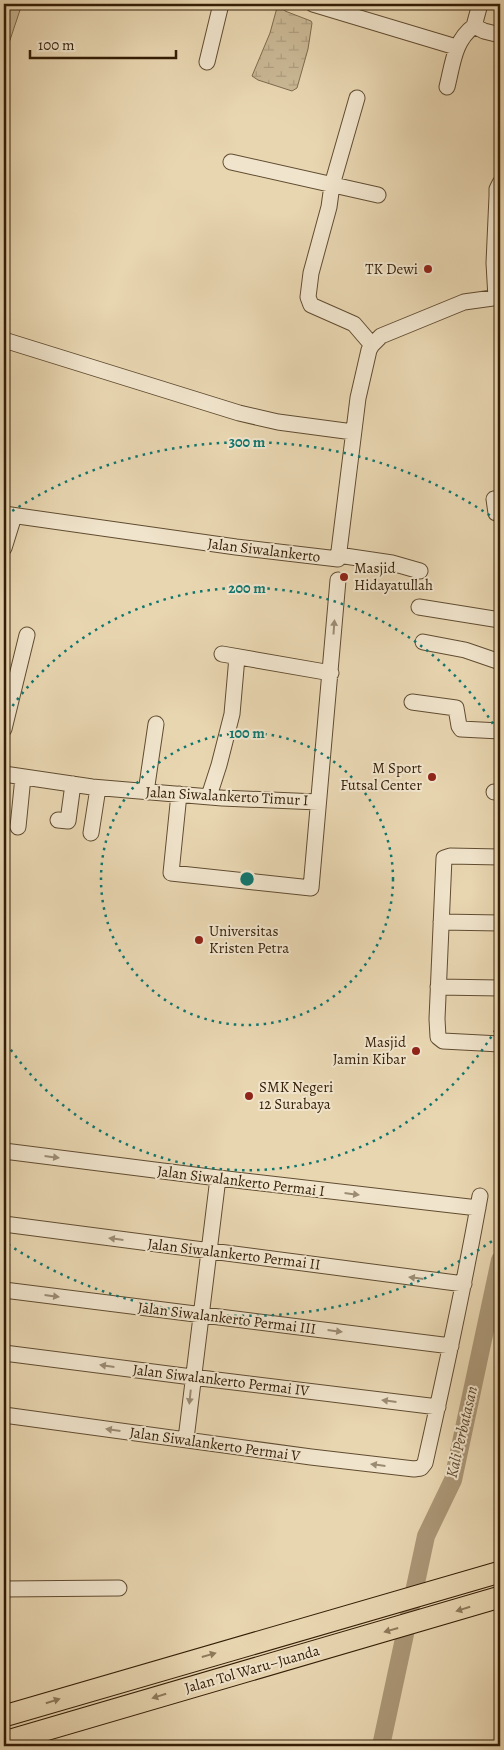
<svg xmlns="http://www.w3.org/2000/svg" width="504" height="1750" font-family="Alegreya,serif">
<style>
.wetland{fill:url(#wetland-marsh);stroke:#7e6a4d}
.park{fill:#c9b794;stroke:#7e6a4d}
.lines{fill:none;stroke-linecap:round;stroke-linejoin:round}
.river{stroke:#ab9777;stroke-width:18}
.minor-casing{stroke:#614c31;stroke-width:17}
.highway-casing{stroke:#341e06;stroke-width:23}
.minor{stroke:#f0e4cc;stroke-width:15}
.highway{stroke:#e8d6b1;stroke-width:21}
.oneway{fill:#9b8b73}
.oneway2{fill:#8e7a5c}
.ring{fill:none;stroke:#0f766e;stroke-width:2.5;stroke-dasharray:2.5 5}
.poi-dot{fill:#8f2418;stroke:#f0e4cc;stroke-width:2}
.labels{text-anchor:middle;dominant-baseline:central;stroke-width:4;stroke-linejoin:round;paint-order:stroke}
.poi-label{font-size:15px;fill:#341e06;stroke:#f0e4cc;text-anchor:end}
.street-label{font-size:15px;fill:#341e06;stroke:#f0e4cc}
.water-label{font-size:16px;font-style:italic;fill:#5e482e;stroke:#f0e4cc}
.centre{fill:#0f766e;stroke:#f0e4cc;stroke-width:2.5}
.ring-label{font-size:15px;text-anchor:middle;font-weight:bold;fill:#0f766e;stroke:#f0e4cc;stroke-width:4;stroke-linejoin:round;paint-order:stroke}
</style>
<defs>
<pattern id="wetland-marsh" width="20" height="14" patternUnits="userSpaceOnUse" patternTransform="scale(1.25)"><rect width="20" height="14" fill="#c9b794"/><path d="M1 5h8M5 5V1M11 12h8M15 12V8" fill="none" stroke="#ad9d7e"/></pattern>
</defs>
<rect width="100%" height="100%" fill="#e8d6b1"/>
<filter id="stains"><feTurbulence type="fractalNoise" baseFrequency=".004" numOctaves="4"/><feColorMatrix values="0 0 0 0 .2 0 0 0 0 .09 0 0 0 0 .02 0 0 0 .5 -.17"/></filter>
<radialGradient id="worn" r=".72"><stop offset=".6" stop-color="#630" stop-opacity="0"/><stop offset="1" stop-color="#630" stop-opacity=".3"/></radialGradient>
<path class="wetland" d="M278 4H284L283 8 285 11 311 21 312 23 308 49 297 88 292 91 258 80 252 76 270 33Z"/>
<path class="park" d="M4 4H22L4 58Z"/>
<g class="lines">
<path class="river" d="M381 1746 426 1536 453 1480 500 1260"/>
<g class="minor-casing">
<path id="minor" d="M313 4 456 47
M474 26 484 31 500 35
M474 26 480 4
M207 62 221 4
M447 87C453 63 454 41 474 26
M357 98 332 185 329 207 311 273 308 297 311 305 354 324 372 345
M231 162 378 195
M496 298 494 263 497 196V189L500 183
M4 340 239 413 278 422 353 432
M494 499 496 513 500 514
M4 514 236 547 338 559 358 398 369 350 372 345 381 336 464 302 500 297
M4 548 14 516
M338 555 392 563 420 571
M419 607 500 620
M423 642 465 650 500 662
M222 654 331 673
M412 702 456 708 459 726 461 729 500 731
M4 729 27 635
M4 774 92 787 222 798 318 802
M146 792 156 724
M494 792H500
M179 794 171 873 311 888 338 580
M209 796 219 765 232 714 237 657
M58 820 68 821 73 784
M18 827 23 777
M91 833 98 788
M500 857 450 856 444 858 437 1019 438 1037 443 1041 500 1044
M441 922 500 923
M438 987 500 988
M4 1151 218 1178 478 1208
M4 1224 464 1284
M4 1290 451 1346
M4 1353 192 1377 438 1407
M4 1415 311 1457 414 1469 421 1468 425 1463C445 1374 464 1286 480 1196
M186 1439 218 1178
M4 1589 119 1588"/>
</g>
<g class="highway-casing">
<path id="highway" d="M4 1716 500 1572
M4 1742 500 1597"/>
</g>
<use href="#minor" class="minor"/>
<use href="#highway" class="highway"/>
</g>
<defs><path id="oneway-solid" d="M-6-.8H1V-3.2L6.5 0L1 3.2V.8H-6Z" transform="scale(1.25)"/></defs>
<g class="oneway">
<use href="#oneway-solid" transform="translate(334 627) rotate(-86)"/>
<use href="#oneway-solid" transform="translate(52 1157) rotate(7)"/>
<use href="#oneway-solid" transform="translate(352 1194) rotate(7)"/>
<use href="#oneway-solid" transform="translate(116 1239) rotate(-173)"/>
<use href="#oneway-solid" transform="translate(416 1278) rotate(-173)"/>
<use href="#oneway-solid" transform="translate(52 1296) rotate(7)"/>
<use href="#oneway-solid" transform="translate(335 1331) rotate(7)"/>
<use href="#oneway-solid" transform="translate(107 1366) rotate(-172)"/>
<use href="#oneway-solid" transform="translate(190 1397) rotate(96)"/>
<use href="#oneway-solid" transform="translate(389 1401) rotate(-173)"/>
<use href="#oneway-solid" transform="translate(113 1430) rotate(-172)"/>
<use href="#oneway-solid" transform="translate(378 1465) rotate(-173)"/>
</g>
<g class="oneway2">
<use href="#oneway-solid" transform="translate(463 1609) rotate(163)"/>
<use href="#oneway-solid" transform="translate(391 1630) rotate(164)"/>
<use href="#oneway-solid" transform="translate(209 1655) rotate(-16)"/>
<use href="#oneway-solid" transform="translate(159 1696) rotate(163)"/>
<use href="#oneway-solid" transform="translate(53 1701) rotate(-17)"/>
</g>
<g class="ring">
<circle cx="247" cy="879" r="146"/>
<path d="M499 1024A291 291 0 0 1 4 1040M4 718A291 291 0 0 1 499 734"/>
<path d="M498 1237A437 437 0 0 1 6 1243M6 515A437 437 0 0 1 498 521"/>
</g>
<g class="poi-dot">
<circle cx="428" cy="269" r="5"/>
<circle cx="344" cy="577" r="5"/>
<circle cx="432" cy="777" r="5"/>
<circle cx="199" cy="940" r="5"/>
<circle cx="416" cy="1051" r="5"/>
<circle cx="249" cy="1096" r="5"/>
</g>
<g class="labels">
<g class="poi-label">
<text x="418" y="269">TK Dewi</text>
<text x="354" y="568" text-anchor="start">Masjid<tspan x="354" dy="17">Hidayatullah</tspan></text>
<text x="422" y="768">M Sport<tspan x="422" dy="17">Futsal Center</tspan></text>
<text x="209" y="931" text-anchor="start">Universitas<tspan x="209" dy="17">Kristen Petra</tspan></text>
<text x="406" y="1042">Masjid<tspan x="406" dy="17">Jamin Kibar</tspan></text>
<text x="259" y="1087" text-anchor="start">SMK Negeri<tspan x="259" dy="17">12 Surabaya</tspan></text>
</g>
<g class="street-label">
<text transform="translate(264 550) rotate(7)">Jalan Siwalankerto</text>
<text transform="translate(227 796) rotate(3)">Jalan Siwalankerto Timur I</text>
<text transform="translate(241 1181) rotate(7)">Jalan Siwalankerto Permai I</text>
<text transform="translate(234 1254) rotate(7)">Jalan Siwalankerto Permai II</text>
<text transform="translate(227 1318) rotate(7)">Jalan Siwalankerto Permai III</text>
<text transform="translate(221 1380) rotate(7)">Jalan Siwalankerto Permai IV</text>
<text transform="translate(215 1444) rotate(8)">Jalan Siwalankerto Permai V</text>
<text transform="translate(252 1669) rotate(-16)">Jalan Tol Waru–Juanda</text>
</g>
<g class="water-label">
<text transform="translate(462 1432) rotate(-77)">Kali Perbatasan</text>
</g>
</g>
<circle cx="247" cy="879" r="8" class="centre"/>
<g class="ring-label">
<text x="247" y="447">300 m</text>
<text x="247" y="593">200 m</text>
<text x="247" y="738">100 m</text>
</g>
<rect width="504" height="1750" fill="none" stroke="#e8d6b1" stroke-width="20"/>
<rect x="5" y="5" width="494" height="1740" fill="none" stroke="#341e06" stroke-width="2.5"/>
<rect x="10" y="10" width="484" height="1730" fill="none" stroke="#341e06"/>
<path d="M30 50v8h146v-8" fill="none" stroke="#341e06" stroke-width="2.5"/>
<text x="38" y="50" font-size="15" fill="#341e06" stroke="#f0e4cc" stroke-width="4" paint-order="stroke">100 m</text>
<rect width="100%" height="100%" filter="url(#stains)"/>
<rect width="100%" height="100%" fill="url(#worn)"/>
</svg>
